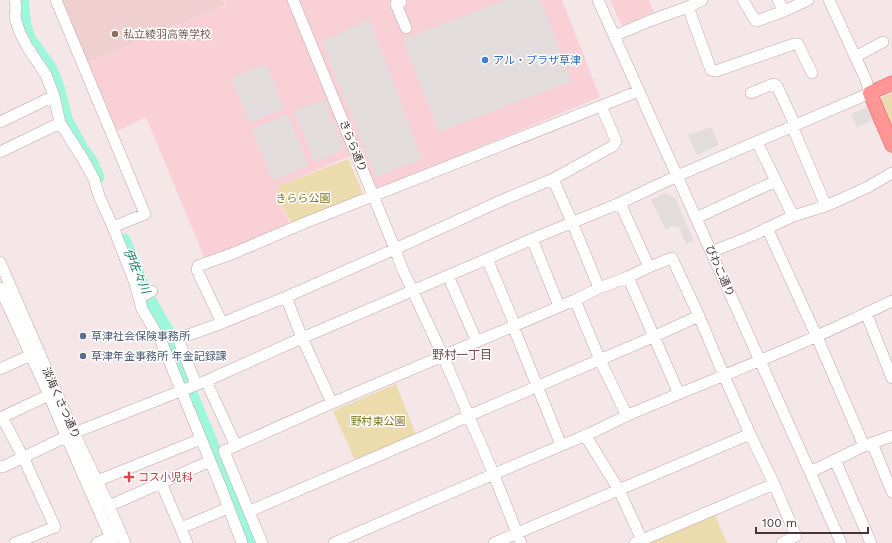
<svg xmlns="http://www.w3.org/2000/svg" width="892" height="543" font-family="'Work Sans','Noto Sans JP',sans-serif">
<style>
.commercial{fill:#f8d0d5}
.education{fill:#efcfcf}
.green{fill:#ecdbac}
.parking{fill:#e2dcdd}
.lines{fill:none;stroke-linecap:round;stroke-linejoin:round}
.river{stroke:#9ef6db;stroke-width:13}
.minor-casing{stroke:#c1a8a9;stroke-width:12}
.major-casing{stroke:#ee5b5e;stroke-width:15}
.minor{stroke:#fff;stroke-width:11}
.major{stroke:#ff9595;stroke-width:14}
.education-dot{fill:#8d6e63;stroke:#fff;stroke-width:1.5}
.shop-dot{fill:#3f7fe0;stroke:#fff;stroke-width:1.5}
.service-dot{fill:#5c6f8a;stroke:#fff;stroke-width:1.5}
.health-dot{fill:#e0444e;stroke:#fff;stroke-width:1.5}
.labels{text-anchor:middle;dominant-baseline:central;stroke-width:3;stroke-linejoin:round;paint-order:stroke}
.education-label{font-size:11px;fill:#785e54;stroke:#fff;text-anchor:start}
.shop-label{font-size:11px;fill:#366cbe;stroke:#fff;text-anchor:start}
.street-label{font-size:11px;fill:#483537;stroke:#fff}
.park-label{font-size:11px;fill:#7f7623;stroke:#fff}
.service-label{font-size:11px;fill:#4e5e75;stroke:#fff;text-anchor:start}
.health-label{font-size:11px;fill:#be3a42;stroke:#fff;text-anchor:start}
.water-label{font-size:12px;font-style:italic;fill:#1d8164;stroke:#fff}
.neighbourhood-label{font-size:12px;fill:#6c4b4f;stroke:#fff}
</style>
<rect width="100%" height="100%" fill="#f5e6e7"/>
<path class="commercial" d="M224 0H562L600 97 367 194 364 185 350 156 279 186 277 192 290 225 205 259 146 117 115 132 86 63 226 5Z
M610 0H649L654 12 622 26Z"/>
<path class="education" d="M61 0H223L225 5 86 63Z"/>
<path class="green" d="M892 93V131L879 99Z
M348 159 362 191 361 196 291 224 277 192 279 186Z
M396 384 416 435 355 460 333 411Z
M714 513 727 543H645Z"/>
<path class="parking" d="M505 0H540L572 81 439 132 403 39Z
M369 19 422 159 376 177 322 42Z
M262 65 267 66 284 109 250 123 232 81 234 77Z
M324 100 344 148 337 151 333 155 316 162 314 161 294 111Z
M871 105 879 125 875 127 872 120 857 127 851 114Z
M287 114 308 164 307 166 275 180 272 179 252 129Z
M711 127 719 145 697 155 688 135Z
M665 193 675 198 694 241 686 244 679 227 672 226 666 230 651 200Z"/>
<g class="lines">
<path class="river" d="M22 0 25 26 29 38 51 69 58 87 66 119 81 147 91 161 98 177
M124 240 144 290 172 339 190 391 253 543"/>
<g class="minor-casing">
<path id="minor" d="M15 0 16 8 15 15 16 21 20 33 28 48 46 75 54 96 60 123 83 159 94 179 99 196 113 227 135 283 142 309 161 341 220 485 242 543
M56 0 145 214 113 227
M293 0 395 249 402 268 443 356 494 475 521 543
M400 0 401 2 396 4 406 28
M598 0 810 472 841 543
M743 0 755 20 757 21 784 11 808 0
M778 0 784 11
M688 7 711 70 716 71 794 44H798L812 73
M614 36 652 20 688 7 702 0
M855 57 883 42
M751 93 773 84 777 86 795 125
M0 122 54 96
M792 126 826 206
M757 142 793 216
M0 152 60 123
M553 179 572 222 599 288
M620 203 649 267
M696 218 776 181
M767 228 817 337 864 446
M532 239 559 306
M711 252 751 236 793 216 826 206 868 187 892 173
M487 259 515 325
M0 262 74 433 109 506 125 543
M448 276 477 342
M628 277 679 394
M0 288 49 395 66 436 113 543
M286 297 302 338 332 403
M139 298 152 291
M575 300 600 360 627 416
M866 313 892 378
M222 323 197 270 198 266 234 253 302 224 639 91
M513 326 561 445
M0 369 31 355
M206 381 236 446
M196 384 180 344V338L222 323 286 297 395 249 505 199 553 179 613 146 616 141 601 106
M2 417 23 457 55 527 15 543
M0 418 49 395
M585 435 619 490 642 540
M872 443 892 492
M835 460 871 543
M0 467 5 466 74 433 206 381 302 338 487 259 532 239 620 203 677 176 870 93 866 80 829 0
M810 472 864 446 892 436
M97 481 201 439
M161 483 210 461
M109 506 161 483 187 543
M250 511 427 435 468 416 653 337 699 316
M181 528 228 508
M97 543 111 537
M262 543 224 451 332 403 575 300 599 288 628 277 649 267 672 258 699 316 724 376 750 434 774 484 796 536 782 543
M334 543C417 507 500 471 584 436 599 430 613 422 628 415 691 388 755 364 817 336 842 325 867 313 892 301
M494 543 750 434
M635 543 774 484"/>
</g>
<g class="major-casing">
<path id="major" d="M892 83 870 93 892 145"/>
</g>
<use href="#minor" class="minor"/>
<use href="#major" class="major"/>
</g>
<circle class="education-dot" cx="115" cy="34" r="4"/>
<circle class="shop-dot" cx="485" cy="60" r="4"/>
<g class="service-dot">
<circle cx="83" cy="336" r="4"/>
<circle cx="83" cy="356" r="4"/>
</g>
<path class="health-dot" d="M127 471h4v4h4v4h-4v4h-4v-4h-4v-4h4z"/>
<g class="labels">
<g class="education-label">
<text x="123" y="34">私立綾羽高等学校</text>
</g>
<g class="shop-label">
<text x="493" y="60">アル・プラザ草津</text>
</g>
<g class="street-label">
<text transform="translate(353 146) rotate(68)">きらら通り</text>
<text transform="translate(720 271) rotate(66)">びわこ通り</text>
<text transform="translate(61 403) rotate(66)">淡海くさつ通り</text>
</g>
<g class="park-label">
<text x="303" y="198">きらら公園</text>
<text x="378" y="421">野村東公園</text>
</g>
<g class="service-label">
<text x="91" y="336">草津社会保険事務所</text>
<text x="91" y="356">草津年金事務所 年金記録課</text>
</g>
<g class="health-label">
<text x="138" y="477">コス小児科</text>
</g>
<g class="water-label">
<text transform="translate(137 271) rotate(66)">伊佐々川</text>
</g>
<g class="neighbourhood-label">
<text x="462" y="355">野村一丁目</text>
</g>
</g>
<path d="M756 527v6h112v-6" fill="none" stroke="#483537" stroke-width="2"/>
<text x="762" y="527" font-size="12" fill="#483537" stroke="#ffffff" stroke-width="3" paint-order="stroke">100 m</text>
</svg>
